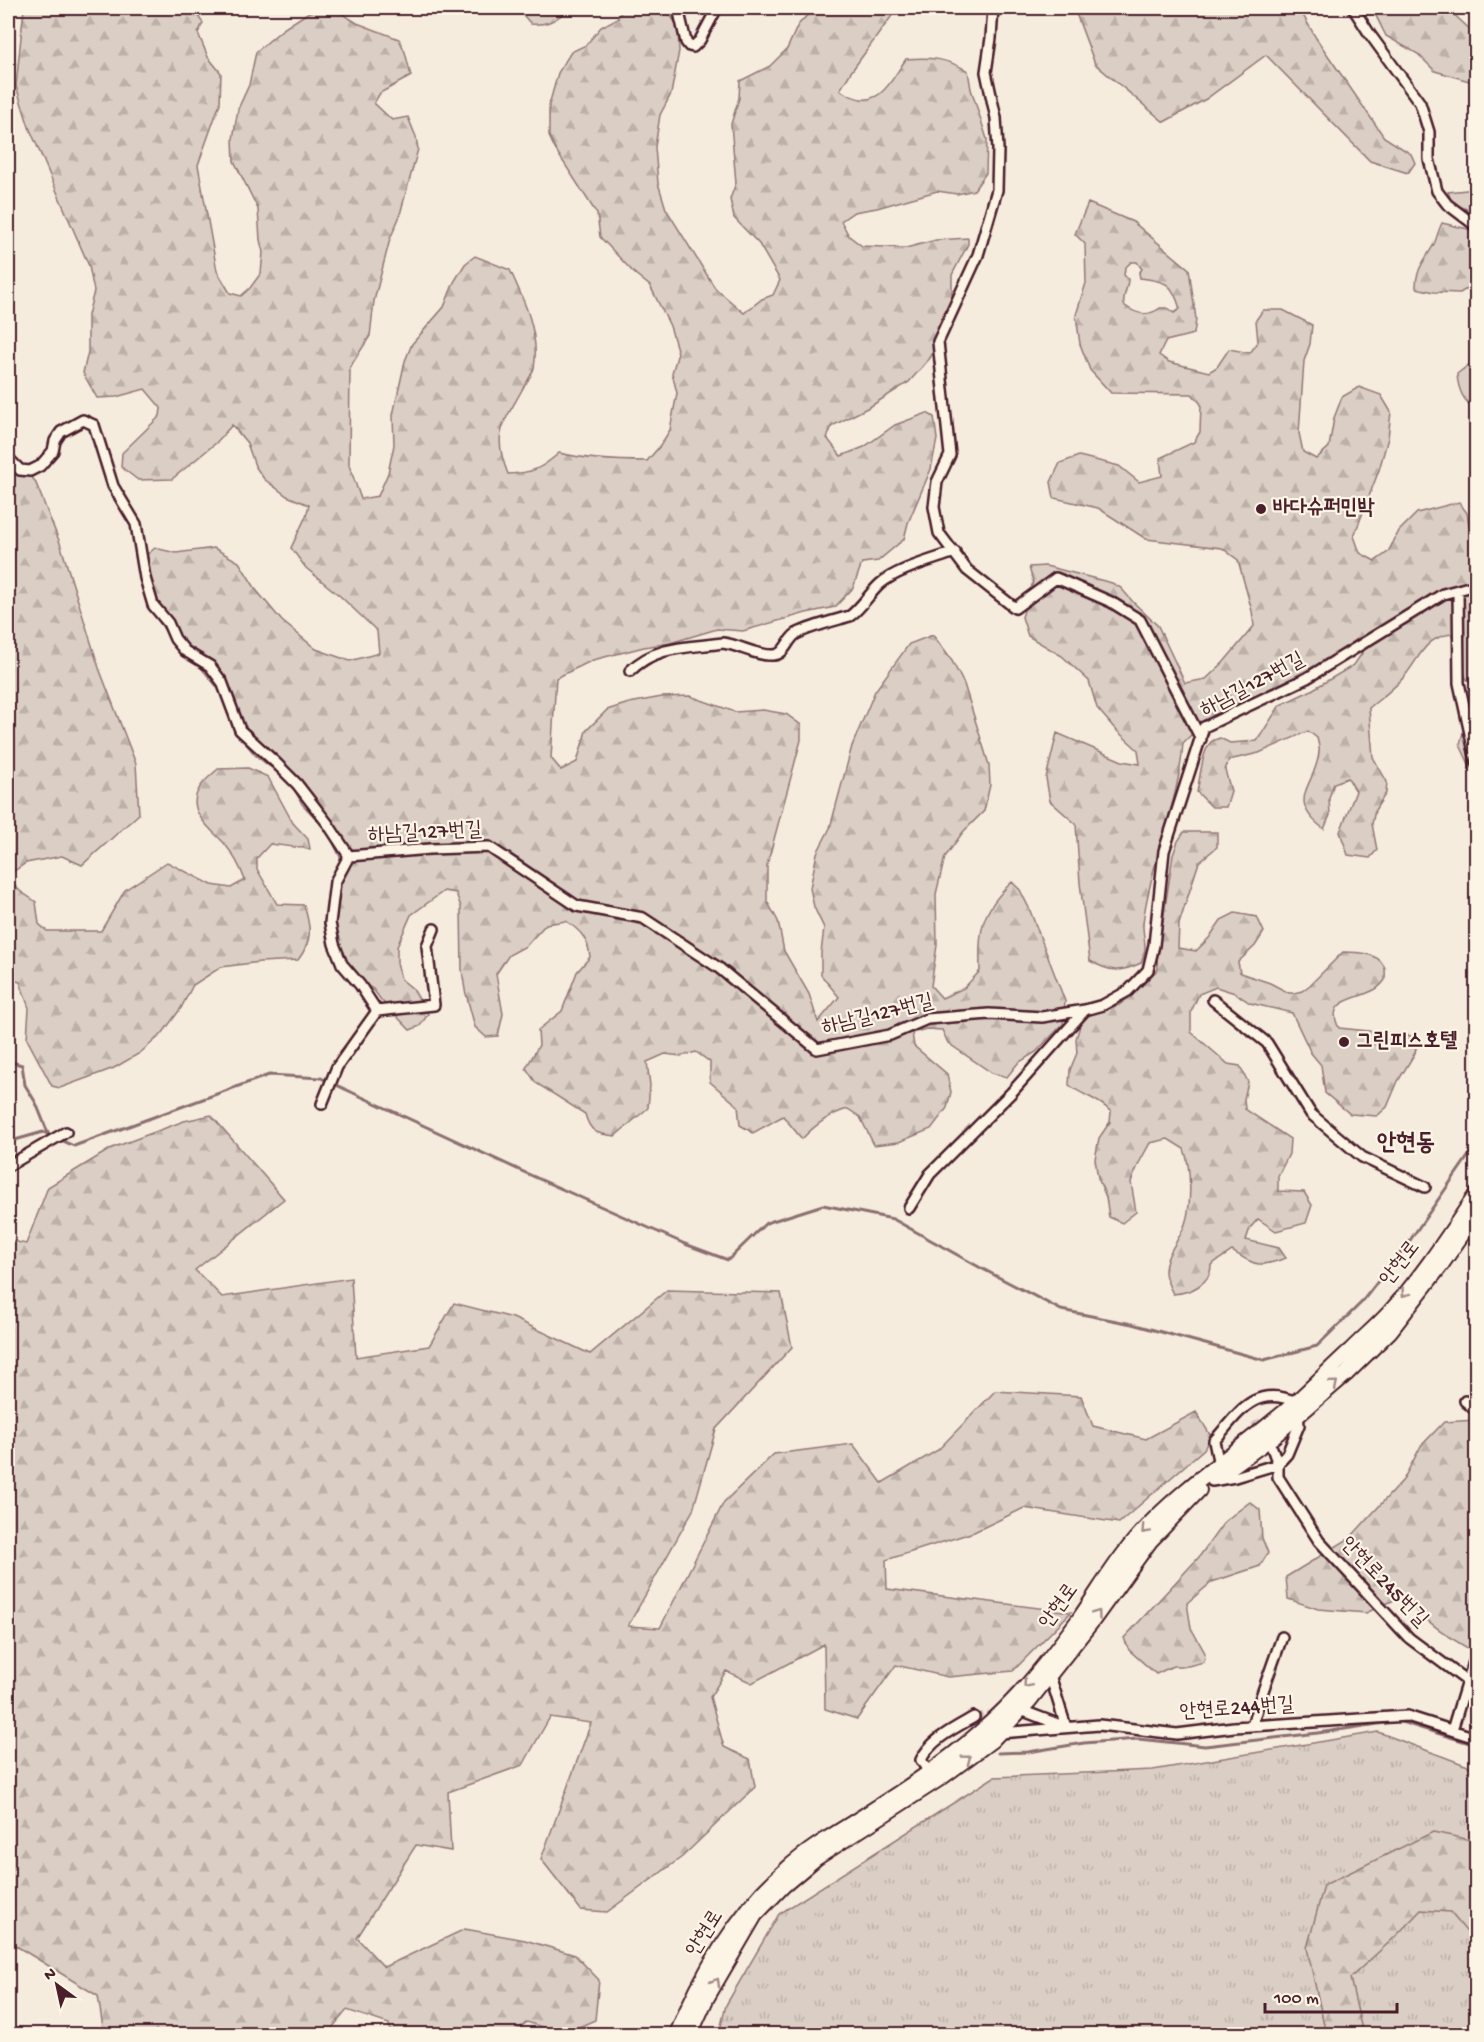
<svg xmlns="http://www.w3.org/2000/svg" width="1484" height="2042" font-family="'Gochi Hand','Poor Story',sans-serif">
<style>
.grass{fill:url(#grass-tufts);stroke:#927678;stroke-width:1.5}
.forest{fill:url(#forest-firs);stroke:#927678;stroke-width:1.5;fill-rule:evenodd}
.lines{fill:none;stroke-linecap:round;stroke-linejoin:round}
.stream{stroke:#8c6e70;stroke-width:3}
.street-tunnel{stroke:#d3c3ba;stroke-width:9;stroke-dasharray:9 4.5;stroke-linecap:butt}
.street-casing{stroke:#4a1f2b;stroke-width:14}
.secondary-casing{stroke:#4a1f2b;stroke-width:18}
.street{stroke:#fcf5e5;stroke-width:9}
.secondary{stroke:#fcf5e5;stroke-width:14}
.oneway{stroke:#a38a88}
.poi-dot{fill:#4a1f2b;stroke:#fcf5e5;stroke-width:2}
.labels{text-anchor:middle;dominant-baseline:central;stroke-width:4.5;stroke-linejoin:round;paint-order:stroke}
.poi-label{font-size:21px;font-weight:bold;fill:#4a1f2b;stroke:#fcf5e5;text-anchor:start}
.street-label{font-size:21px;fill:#4a1f2b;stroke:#fcf5e5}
.quarter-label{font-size:24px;font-weight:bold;fill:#4a1f2b;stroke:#fcf5e5}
</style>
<defs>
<pattern id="grass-tufts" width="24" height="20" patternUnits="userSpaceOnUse" patternTransform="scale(1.5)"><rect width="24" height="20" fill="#dbcec4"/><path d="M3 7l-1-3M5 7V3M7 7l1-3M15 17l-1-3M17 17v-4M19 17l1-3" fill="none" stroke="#bdb0a9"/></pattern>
<pattern id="forest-firs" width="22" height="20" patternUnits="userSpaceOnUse" patternTransform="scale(1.5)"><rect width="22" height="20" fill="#dbcec4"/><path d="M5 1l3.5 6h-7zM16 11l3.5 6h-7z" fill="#bdb0a9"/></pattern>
</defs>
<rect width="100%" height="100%" fill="#f5ecde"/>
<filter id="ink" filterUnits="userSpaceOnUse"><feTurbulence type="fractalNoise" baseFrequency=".0167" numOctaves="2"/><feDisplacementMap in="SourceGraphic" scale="12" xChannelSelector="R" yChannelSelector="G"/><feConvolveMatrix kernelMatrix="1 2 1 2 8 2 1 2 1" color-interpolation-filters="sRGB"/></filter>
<g filter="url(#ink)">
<path class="grass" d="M1378 1732 1476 1769V2034H719L726 2005 779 1914 994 1777 1153 1770Z"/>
<path class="forest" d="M24 8H192L203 23 198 33 208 57 221 73 220 103 198 165 217 271 230 293 241 296 250 288 261 273 263 252 260 240 258 209 234 161 233 139 238 109 249 85 256 52 283 29 309 12 333 8 357 23 399 39 405 52 411 76 380 93 374 103 392 120 408 117 416 137 418 149 399 218 390 239 374 301 370 336 350 367 349 465 361 499 378 496 388 473 394 445 393 415 405 361 412 344 444 307 454 282 465 264 475 256 510 270C524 300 540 334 534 368 532 375 527 382 523 388 504 424 491 432 508 474 532 473 541 469 559 453 588 460 617 461 647 461L660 446 670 430 677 393 672 373 678 353 670 326 650 286 634 273 600 237 597 214 555 149 549 136V105L558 73 571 52 586 45 601 27 618 18 623 8H665L678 26 679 51 671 94 660 115 655 147 658 183 666 209 715 288 744 313 762 299 773 295 780 280 759 244 734 218 730 199 736 183 731 124 739 98 740 81 770 66 787 49 798 25 814 8H901L896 10 851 72 840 90C876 114 887 87 906 59 931 57 946 58 968 71L971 89 987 139 986 173 974 190 957 194 937 191 877 208 854 212 841 221 849 236 862 246 906 248 936 240 968 238V244L952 275V313L930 358 909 382 871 406 832 426 827 438 841 456 864 447 895 425 927 413 934 417 937 439 931 469 908 523 904 539 878 561 862 563 853 588 835 607 806 613 743 631 717 629 670 643 644 647 593 660 556 678 551 758 561 770 577 762 586 731 607 710 629 703 662 697 690 696 735 712 763 710 786 714 801 725V740L767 865V901L778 921 784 951 809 994 818 1022 839 997 821 975V953L824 928 814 907 810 888 817 853 830 828 852 746 875 691 909 644 933 635 952 661 964 684 989 765 990 785 984 811 963 832 945 857 936 894 937 945 931 986 942 998 964 988 980 971C979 930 980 912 1012 882L1020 890 1029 908 1065 1001 1063 1024 1036 1052 1018 1063 1007 1077 992 1073 948 1043 942 1030 926 1029 912 1033 914 1046 947 1074 951 1092 947 1108 931 1129 899 1142 874 1145 860 1117 848 1109C829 1114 815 1125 802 1139L783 1116 753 1133 740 1125 738 1106 710 1082V1062L696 1052 681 1056 665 1054 647 1062 650 1085 648 1108 615 1136C597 1134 590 1133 585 1114L536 1083 526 1068 539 1045 538 1030 562 1011 577 972 590 957C588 939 581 931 566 921L546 924 526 946 509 955 496 974 503 1014 498 1036 486 1037 475 1027 465 990 462 970 461 907 456 893 444 891 411 915 397 947V963L401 979 413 989 428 1014 420 1026 410 1030 381 1000 373 989 342 971 336 956 333 929 341 877 340 857 326 829 302 804 285 772 269 766 255 755 237 733 221 692 197 663 176 647 160 623 148 602 144 557 155 548 176 553 214 548 239 562 257 591 282 621 316 649 350 661 379 653 377 631 340 596 306 568 291 548 306 516 309 505 287 496 264 479 255 466 247 443 232 425 216 443 172 479 138 480 121 467 122 453 160 416 161 408 145 389 116 397 97 398 83 373 88 352V315L94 291 89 266 29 127 16 86Z
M525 8H565L564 13C553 22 545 25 531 24L524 16Z
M1074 8H1299L1316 38 1384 137 1411 154 1415 163 1408 173 1370 161 1266 55 1206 99 1164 122 1095 64Z
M1372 8H1447L1476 35V83L1435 71 1418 54 1386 36Z
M1476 189V213L1452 203 1448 192Z
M1088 203 1133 222 1189 269 1196 319 1194 334 1166 341 1159 355 1169 362 1209 372 1217 367 1229 349 1250 353 1258 342 1256 320 1263 310H1283L1312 325 1310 344 1304 361 1299 433 1303 452 1316 459 1329 447 1334 418 1342 397 1359 387 1381 395 1391 412 1388 438 1379 470 1354 536 1360 553 1375 561 1388 552 1399 531 1417 513 1459 502 1467 513 1476 565V772L1470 766 1460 745 1474 687 1466 678 1451 634C1425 638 1421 655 1407 673 1397 687 1382 697 1369 708L1373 757 1387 782 1386 793 1375 810 1372 824 1377 850 1370 858 1348 855 1340 832 1356 791 1348 778 1334 783 1329 798 1330 815 1324 829C1284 799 1316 786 1319 752 1320 748 1318 742 1317 738L1308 731 1259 753 1229 760 1225 770 1231 791 1226 807H1212L1197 792C1200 779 1202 751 1211 742 1213 740 1217 739 1220 738L1230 743 1257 741 1280 705 1310 691 1354 665 1367 646 1359 638 1328 660 1206 720 1183 743C1180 793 1160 838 1150 886 1147 899 1143 915 1143 927 1144 945 1148 946 1141 963 1120 973 1110 972 1090 961L1080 883 1076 824 1050 801 1046 778 1057 733 1122 761 1140 764 1138 750 1115 729 1097 708 1089 681 1062 656 1028 636 1022 617 1033 582 1029 567 1046 566 1112 583 1121 588 1133 602 1158 626 1185 683 1206 679 1223 663 1254 626 1252 611 1238 560 1222 548 1146 539 1098 508 1054 498 1051 482 1060 463 1079 456 1119 466 1139 482 1162 476 1160 458 1194 442 1200 432 1201 404 1192 394 1111 393 1090 370 1080 344 1076 315 1086 283 1085 244 1075 234ZM1131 262H1137L1142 269 1139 273 1140 278C1167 282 1172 282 1180 309L1174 313 1167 308H1160C1148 317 1135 314 1124 305 1122 296 1128 289 1128 279L1124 275 1125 268Z
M1442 223 1468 229 1476 235V283L1460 293 1434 292 1416 288C1415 269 1427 258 1435 242 1437 236 1439 229 1442 223Z
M1476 359V409C1463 402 1458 389 1457 374Z
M8 453 35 481 60 543 99 668 136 764 139 814 82 865 62 856 26 863 8 875Z
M248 768 268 777 293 823 308 839 310 849 270 844 257 858V869L277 904 304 905C311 928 313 940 298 960L260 962 221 967 193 985 181 1008 162 1034 140 1053 114 1068 60 1088 52 1086 27 1039 29 1008 20 982 8 979V879L20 891 36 902 39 924 47 931H101L125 890 167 862 212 885 231 888 245 880C240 866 233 854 224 843 213 831 188 813 197 793 201 783 210 776 218 769Z
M1184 832H1217V847L1199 862 1179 924 1178 948 1196 951 1209 938 1221 920 1235 913 1257 917 1264 932 1255 946 1238 962 1240 973 1270 983 1289 993H1294L1302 991 1310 985 1343 952C1356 952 1377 952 1384 966 1386 969 1385 976 1385 980 1382 984 1379 988 1374 990 1356 1000 1324 999 1339 1028L1408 1035 1418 1039 1415 1053 1398 1081 1387 1107 1377 1116 1350 1114 1325 1093 1321 1065 1311 1053 1292 1013 1250 1003 1235 993 1216 987 1199 994 1191 1012V1032L1228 1064 1240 1066 1248 1082 1244 1099 1245 1109 1290 1139 1289 1154 1278 1176V1191L1304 1192 1312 1205 1306 1223 1276 1231 1258 1219 1250 1228 1246 1240 1279 1248 1286 1258C1258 1268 1257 1266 1232 1251L1211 1265C1211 1284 1190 1293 1173 1294 1170 1288 1165 1278 1165 1272 1165 1253 1180 1240 1185 1224 1192 1204 1191 1168 1184 1149L1168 1139 1150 1143 1139 1163 1131 1182 1136 1212 1122 1223 1109 1217 1106 1197 1098 1178 1095 1159 1099 1138 1110 1122 1111 1112C1100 1099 1083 1096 1069 1085L1070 1070 1077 1053 1076 1039 1081 1022 1091 1014 1119 1005 1132 995 1158 969 1157 960 1173 855 1178 841Z
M211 1115 284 1199 195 1270 222 1297 351 1278 356 1357 429 1346 454 1303 513 1318 590 1354 667 1290 781 1293 792 1347 716 1429 693 1510 628 1626 660 1628 724 1502 774 1454 853 1444 882 1483 938 1450 995 1391 1081 1396 1093 1426 1146 1439 1196 1412 1211 1436 1204 1449 1119 1523 1024 1508 974 1532 886 1560 887 1589 1071 1612 1013 1671 948 1677 896 1665 857 1719 825 1709 824 1644 752 1683 726 1671 710 1697 724 1747 750 1759 755 1787 682 1857 607 1912 581 1910 541 1859 591 1723 550 1717 523 1765 448 1792 451 1851 416 1845 357 1938 384 1967 465 1929 525 1940 575 1955 599 1980 595 2020 563 2034 527 2022 513 2034H391L389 2024 347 2010 327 2034H104L98 1996 8 1941V1240L26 1244 48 1187 112 1148 184 1121Z
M1476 1420V1653C1448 1637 1424 1621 1403 1596L1366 1613 1318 1609 1288 1599 1286 1577 1350 1538 1403 1480 1421 1446 1444 1422Z
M1250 1502 1260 1510 1262 1538 1268 1553 1260 1566 1212 1582 1187 1603 1191 1628 1205 1653 1204 1662 1188 1666H1173L1156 1674 1129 1650 1124 1638 1199 1557 1225 1521Z
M1433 1832 1476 1841V1943L1450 1912 1421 1910 1395 1937 1350 1978 1363 2034H1326L1307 1948 1324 1885Z"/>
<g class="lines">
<path class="stream" d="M8 1061 22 1065 25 1085 36 1103 48 1133
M8 1142 43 1132 74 1146 269 1075 321 1078 528 1174 685 1244 728 1260 766 1223 823 1205 893 1219 979 1267 1061 1310 1132 1324 1264 1360 1317 1346 1361 1303 1406 1246 1476 1145
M998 1753 1028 1752 1084 1743 1138 1739 1205 1746 1318 1733 1398 1721 1476 1745"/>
<path class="street-tunnel" d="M1255 1421 1264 1435
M974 1717 1000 1715"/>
<g class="street-casing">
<path id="street" d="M678 8 686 42 689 46 693 47 700 40 717 8
M993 8 991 38 986 72 996 118 998 149 997 190 978 255 938 342 950 455 937 482 934 507 939 533 967 570 1015 608 1056 578 1111 602 1140 620 1201 739
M1353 8 1369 33 1420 103 1429 132V159L1437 191 1447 204 1476 226
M8 458 20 470 30 471 40 466 53 451 55 441 61 432 83 420 94 425 113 486 136 524 145 578 153 605 168 623 175 639 185 651 210 666 222 682 240 730 276 763 297 784 328 824 349 856
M1458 590 1459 683 1476 761
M630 671C656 645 688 648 723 643 740 645 756 656 773 655 785 655 787 640 796 634 812 626 833 621 850 616 862 607 869 594 880 584 897 569 933 560 955 552
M1213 1000 1267 1043 1311 1114 1362 1157 1425 1187
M377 1011 434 1005 427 946 434 929
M322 1104 337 1067 377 1011 360 985 342 964 334 944 330 923 335 882 349 856 430 849 489 847 577 906 643 918 719 968 817 1049 890 1035 927 1019 989 1014 1042 1017 1085 1010 1103 1005 1128 991 1148 970 1154 945 1164 851 1204 727 1307 678 1443 594 1476 585
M8 1166 66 1132
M909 1208 930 1174 1011 1093 1085 1010
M1465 1401 1476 1410
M1272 1448 1278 1464V1477L1319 1541 1409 1638 1467 1681 1452 1730
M1219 1465 1214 1441C1239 1413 1254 1384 1296 1402
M1212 1481 1235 1477 1278 1464 1287 1454 1299 1425 1298 1414
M1050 1675 1066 1727
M1467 1681 1476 1657
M1026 1712 1063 1726
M1252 1726 1258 1705 1282 1637
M999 1733 1099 1725 1177 1734 1234 1727 1407 1716 1476 1738
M930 1774 921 1760C931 1739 955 1728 974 1717"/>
</g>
<g class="secondary-casing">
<path id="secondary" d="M1217 1477 1274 1436 1346 1374 1390 1331 1441 1265 1476 1214
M677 2034C700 1976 739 1910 787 1869 809 1849 835 1834 859 1819 901 1792 942 1766 979 1733 1018 1700 1050 1659 1080 1618 1100 1589 1118 1558 1142 1532 1187 1483 1245 1447 1295 1403 1314 1386 1332 1367 1351 1350 1363 1338 1377 1326 1389 1313 1422 1277 1449 1235 1476 1195
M690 2034 706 1999 755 1915 784 1885 816 1858 942 1777 992 1740 1029 1701 1093 1620 1150 1541 1199 1490"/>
</g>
<use href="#street" class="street"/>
<use href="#secondary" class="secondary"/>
</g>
<defs><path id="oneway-chevron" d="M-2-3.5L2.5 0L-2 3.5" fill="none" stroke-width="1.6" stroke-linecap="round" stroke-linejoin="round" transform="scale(1.5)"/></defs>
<g class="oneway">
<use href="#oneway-chevron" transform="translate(1405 1293) rotate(128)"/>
<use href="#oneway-chevron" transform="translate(1334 1384) rotate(-40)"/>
<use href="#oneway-chevron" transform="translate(1145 1530) rotate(133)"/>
<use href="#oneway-chevron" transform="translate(1097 1614) rotate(-54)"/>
<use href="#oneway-chevron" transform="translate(1027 1684) rotate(131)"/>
<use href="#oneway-chevron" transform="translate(967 1759) rotate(-37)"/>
<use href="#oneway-chevron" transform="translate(716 1982) rotate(-60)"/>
</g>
</g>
<g class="poi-dot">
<circle cx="1261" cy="509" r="6"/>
<circle cx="1344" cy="1042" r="6"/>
</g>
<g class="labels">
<g class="poi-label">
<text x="1273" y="509">바다슈퍼민박</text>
<text x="1356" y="1042">그린피스호텔</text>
</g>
<g class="street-label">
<text transform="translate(1253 686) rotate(-28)">하남길127번길</text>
<text transform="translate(425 834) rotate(-3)">하남길127번길</text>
<text transform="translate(878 1016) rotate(-14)">하남길127번길</text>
<text transform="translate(1401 1264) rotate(-52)">안현로</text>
<text transform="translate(1383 1583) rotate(46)">안현로245번길</text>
<text transform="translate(1060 1607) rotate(-54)">안현로</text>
<text transform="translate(1237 1710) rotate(-4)">안현로244번길</text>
<text transform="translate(706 1934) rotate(-58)">안현로</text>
</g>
<g class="quarter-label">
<text x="1406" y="1144">안현동</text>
</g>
</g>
<rect width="1484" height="2042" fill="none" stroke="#fcf5e5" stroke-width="30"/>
<rect x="15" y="15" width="1454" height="2012" fill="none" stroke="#4a1f2b" stroke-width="2" filter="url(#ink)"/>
<g transform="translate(57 1985) rotate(327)" stroke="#fcf5e5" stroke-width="4.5" paint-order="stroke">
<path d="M0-4.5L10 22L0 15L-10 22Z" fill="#4a1f2b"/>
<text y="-9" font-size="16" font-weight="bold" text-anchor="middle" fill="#4a1f2b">N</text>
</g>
<path d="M1265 2003v9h132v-9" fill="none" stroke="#4a1f2b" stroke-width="3"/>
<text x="1274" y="2003" font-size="18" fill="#4a1f2b" stroke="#fcf5e5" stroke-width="4.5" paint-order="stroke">100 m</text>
</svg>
